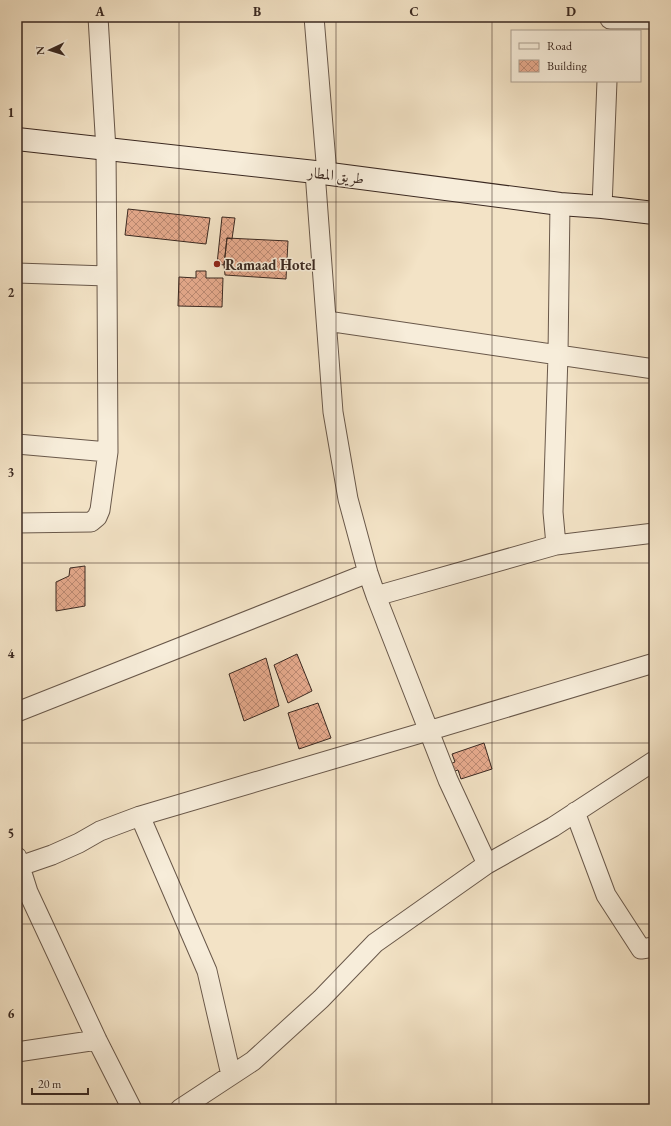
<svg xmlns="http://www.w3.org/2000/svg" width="671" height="1126" font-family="'EB Garamond',Amiri,serif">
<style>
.building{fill:url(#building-cross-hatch);stroke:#3b2921}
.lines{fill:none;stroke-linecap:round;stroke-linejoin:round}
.street-casing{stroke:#69584a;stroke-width:21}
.secondary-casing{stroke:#3b2921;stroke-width:24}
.street{stroke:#f7edda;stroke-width:19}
.secondary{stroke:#f7edda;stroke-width:22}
.grid{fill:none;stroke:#3b2921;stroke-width:1;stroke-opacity:0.55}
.poi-dot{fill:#8f2418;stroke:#f7edda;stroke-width:1.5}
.labels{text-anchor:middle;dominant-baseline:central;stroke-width:3;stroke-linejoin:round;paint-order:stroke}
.street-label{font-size:15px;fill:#3b2921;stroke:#f7edda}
.poi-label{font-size:15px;font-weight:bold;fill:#3b2921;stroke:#f7edda;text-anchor:start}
.neatline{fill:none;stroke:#3b2921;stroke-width:1.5}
.grid-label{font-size:13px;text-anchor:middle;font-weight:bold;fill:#3b2921}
</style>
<defs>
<pattern id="building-cross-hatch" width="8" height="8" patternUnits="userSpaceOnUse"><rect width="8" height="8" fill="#e6aa8d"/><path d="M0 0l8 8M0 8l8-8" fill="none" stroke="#bc8a73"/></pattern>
</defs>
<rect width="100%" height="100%" fill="#f3e3c6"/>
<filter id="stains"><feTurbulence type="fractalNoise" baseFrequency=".005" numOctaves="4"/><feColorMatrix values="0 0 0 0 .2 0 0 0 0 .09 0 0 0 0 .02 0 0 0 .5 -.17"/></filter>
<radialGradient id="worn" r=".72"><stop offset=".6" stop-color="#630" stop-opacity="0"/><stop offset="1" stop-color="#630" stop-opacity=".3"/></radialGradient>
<path class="building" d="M128 209 210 218 206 244 125 235Z
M222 217 235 218 232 239 227 238 224 265 217 264Z
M227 238 288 241 286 279 225 275 224 265Z
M196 271H206V278H223L222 307 178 306 179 277 196 278Z
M85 566V606L56 611V582L69 576 70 568Z
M297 654 312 691 288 703 274 665Z
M266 658 279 706 244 721 229 674Z
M318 703 331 738 299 749 288 713Z
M484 743 492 769 461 779 458 770 452 772 450 764 455 762 452 754Z"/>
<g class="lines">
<g class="street-casing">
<path id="street" d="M314 17 327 174
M610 19H654
M315 172 333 412 348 499 368 573 376 596 448 780 487 864
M602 207 607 81
M17 273 107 276
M327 321 654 369
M17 444 108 452
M17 523 91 522 97 517 100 510 108 452 107 276 106 150 98 17
M556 545 553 512 558 355 560 204
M376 596 556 545 654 533
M17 712 368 573
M575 812 606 895 641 949 654 947
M140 816 207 971 231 1075
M17 857 28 892 97 1040 132 1109
M20 866 52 855 79 843 100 831 140 816 428 731 654 663
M17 1052 97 1040
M180 1109 253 1061 321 999 375 943 487 864 553 827 654 761"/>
</g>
<g class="secondary-casing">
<path id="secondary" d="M17 139 315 172 560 204 602 207 654 213"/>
</g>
<use href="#street" class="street"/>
<use href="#secondary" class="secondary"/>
</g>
<path class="grid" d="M179 17V1109M336 17V1109M492 17V1109M17 202H654M17 383H654M17 563H654M17 743H654M17 924H654"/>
<circle class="poi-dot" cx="217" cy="264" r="4"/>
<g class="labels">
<g class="street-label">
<text transform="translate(336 175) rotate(7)">طريق المطار</text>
</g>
<g class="poi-label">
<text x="225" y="264">Ramaad Hotel</text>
</g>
</g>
<rect width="671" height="1126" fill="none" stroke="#f3e3c6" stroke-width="44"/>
<rect x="511" y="30" width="130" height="52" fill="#f7edda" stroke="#ac9f90"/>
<rect x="519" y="43" width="20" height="6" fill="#f7edda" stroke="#ac9f90"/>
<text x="547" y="50" font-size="12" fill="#3b2921">Road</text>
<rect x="519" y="60" width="20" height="12" fill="url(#building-cross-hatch)" stroke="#ac9f90"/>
<text x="547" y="70" font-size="12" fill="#3b2921">Building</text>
<g transform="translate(50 50) rotate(266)" stroke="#f7edda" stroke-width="3" paint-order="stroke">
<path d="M0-3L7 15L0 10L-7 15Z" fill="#3b2921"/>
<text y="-6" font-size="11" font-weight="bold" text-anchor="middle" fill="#3b2921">N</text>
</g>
<path d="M32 1088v6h56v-6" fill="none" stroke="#3b2921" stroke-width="2"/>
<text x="38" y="1088" font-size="12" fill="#3b2921" stroke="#f7edda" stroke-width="3" paint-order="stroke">20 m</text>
<rect x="22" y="22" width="627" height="1082" class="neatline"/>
<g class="grid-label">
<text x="100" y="16">A</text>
<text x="257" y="16">B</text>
<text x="414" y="16">C</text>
<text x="571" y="16">D</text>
<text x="11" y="117">1</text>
<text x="11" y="297">2</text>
<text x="11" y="477">3</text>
<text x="11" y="658">4</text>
<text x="11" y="838">5</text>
<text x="11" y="1018">6</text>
</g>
<rect width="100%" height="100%" filter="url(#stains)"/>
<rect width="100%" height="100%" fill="url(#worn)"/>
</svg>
